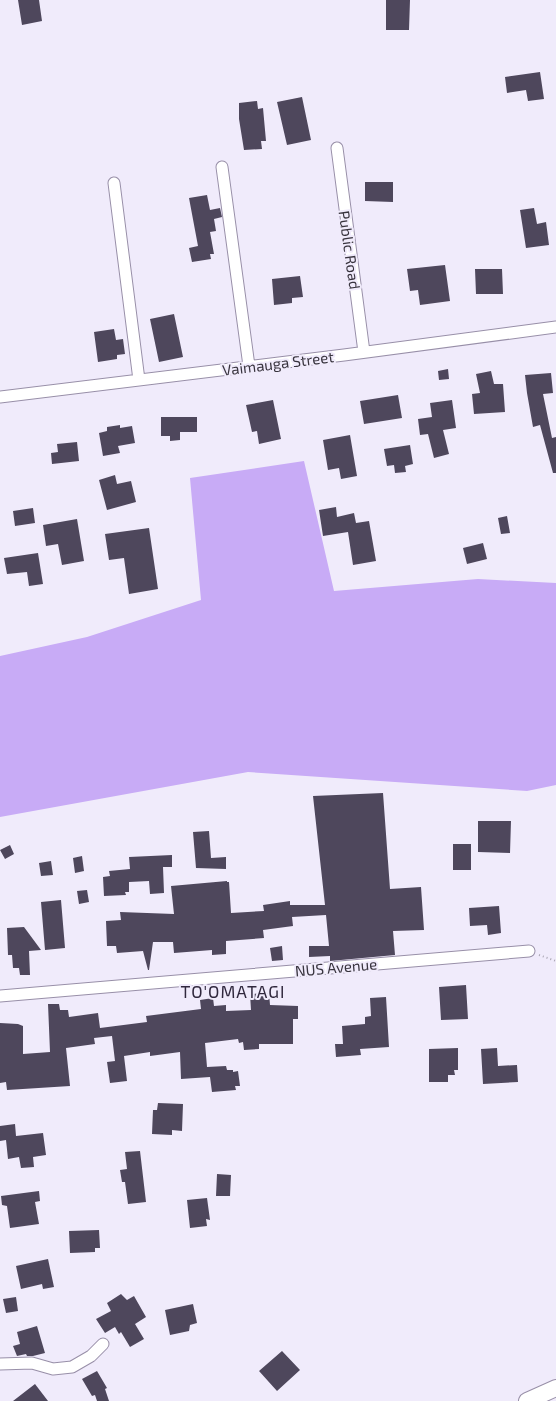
<svg xmlns="http://www.w3.org/2000/svg" width="556" height="1401" font-family="'Exo 2',sans-serif">
<style>
.green{fill:#c8abf6}
.building{fill:#4e475c}
.lines{fill:none;stroke-linecap:round;stroke-linejoin:round}
.street-casing{stroke:#988fa8;stroke-width:13}
.secondary-casing{stroke:#988fa8;stroke-width:18}
.path{stroke:#a8a4b1;stroke-width:2;stroke-dasharray:1 3;stroke-linecap:butt}
.street{stroke:#fff;stroke-width:11}
.secondary{stroke:#fff;stroke-width:16}
.labels{text-anchor:middle;dominant-baseline:central;stroke-width:4;stroke-linejoin:round;paint-order:stroke}
.street-label{font-size:15px;fill:#38343e;stroke:#f0ebfb}
.quarter-label{font-size:17px;letter-spacing:1px;fill:#30283d;stroke:#f0ebfb}
</style>
<rect width="100%" height="100%" fill="#f0ebfb"/>
<path class="green" d="M304 461 334 591 478 579 556 583V785L527 791 248 772 0 817V656L87 637 201 600 190 478Z"/>
<path class="building" d="M18 0H39L42 21 22 25Z
M386 0H410L409 30H386Z
M540 72 544 99 528 101 526 90 507 93 505 77Z
M302 97 311 140 287 145 277 102Z
M257 101 258 109 263 108 266 141H261L262 149 244 150 239 119V103Z
M365 182H393V202L365 201Z
M207 195 210 210 220 208 222 217 214 219 216 231 210 232 214 254H210L211 259 192 262 189 248 198 246 189 198Z
M534 208 537 224 546 222 549 245 526 248 520 210Z
M445 265 450 301 420 305 418 290 410 291 407 269Z
M475 269H502L503 294H476Z
M300 276 303 297 292 298V303L274 305 272 279Z
M174 314 183 357 159 362 150 319Z
M114 329 116 340 123 339 125 354 117 355V359L98 362 94 332Z
M448 369 449 379 439 380 438 371Z
M491 371 494 384H503L505 412 474 414 472 394 480 393 476 374Z
M551 373 553 393 543 394 552 438 556 437V473H553L540 425 533 427 527 393 525 375Z
M398 395 402 418 364 424 360 401Z
M273 400 281 439 259 444 257 431 252 432 246 405Z
M452 400 456 428 443 430 449 454 434 458 428 434 420 435 418 419 432 417 430 403Z
M161 417H197V432H180V440L170 441V436H161Z
M120 425V428L132 426 135 443 118 446 120 453 103 456 99 433 107 431V427Z
M350 435 357 476 341 479 339 468 328 470 323 440Z
M77 442 79 461 52 464 51 453 58 452 57 444Z
M410 445 413 464 405 466 406 472 395 473 394 465 387 466 384 449Z
M115 475 117 484 131 481 136 502 107 510 99 480Z
M336 507 337 517 354 513 356 523 369 521 376 561 353 565 348 532 323 536 319 510Z
M33 508 35 523 15 526 13 511Z
M507 516 510 533 501 534 498 518Z
M77 519 84 561 62 565 58 544 46 546 43 525Z
M149 528 158 589 129 594 124 558 109 560 105 534Z
M483 543 487 559 467 564 463 548Z
M38 553 43 584 29 586 27 572 7 574 4 558Z
M383 793 390 889 421 887 424 930 393 931 395 955 330 961V956L309 957V946H329L326 915 292 917 293 926 263 930 264 938 226 941V954L212 955V950L174 953 173 942H153L149 970H148L143 951 117 953 116 946H107L106 921 121 920 120 912 174 914 171 886 227 881V882H229L231 913 264 911 263 905 290 901V905H325L313 796Z
M478 821H511L510 853 478 852Z
M209 831 211 858 226 857V869L196 868 193 832Z
M453 844H471V870H453Z
M10 845 14 854 5 859 0 850Z
M172 855V867H163L164 893 150 894 149 881 129 882V892H125L126 895 104 896 103 877 110 876 109 871 130 869 129 857Z
M82 856 84 871 75 873 73 858Z
M51 861 53 875 41 876 39 863Z
M87 890 89 902 79 904 77 891Z
M61 900 65 948 45 950 41 902Z
M499 906 501 933 488 935 487 925 470 926 469 908Z
M24 927 41 950 29 951 30 975H20L19 968H13L12 955H8L7 928Z
M282 946 283 960 272 961 270 948Z
M466 985 468 1019 441 1020 439 987Z
M269 993 270 1005 298 1006V1019H293V1044H259V1049L244 1050 243 1042 239 1043 238 1039 205 1043 207 1067 226 1066 227 1070H233V1072L238 1071 240 1086H235L236 1090 212 1092 210 1077 181 1079 180 1052 150 1056V1052L124 1056 127 1081 110 1083 107 1062 115 1061 112 1036 94 1038 95 1044 66 1048 70 1086 7 1090 6 1082 0 1083V1023L18 1024 23 1026V1054L50 1052 48 1004H59L60 1010H68L69 1017 98 1013 100 1028 147 1022 146 1016 201 1009 200 1000 213 998 214 1006 226 1005V1011L251 1010 250 994Z
M386 997 389 1047 360 1049 361 1055 336 1057 335 1044H343L342 1026 365 1024V1017L371 1016 370 998Z
M458 1048V1070H454L455 1075H448V1082H429V1049Z
M497 1048 498 1066 517 1065 518 1082 483 1084 481 1049Z
M158 1103 183 1104 182 1131 172 1130V1135L152 1134 153 1110H157Z
M15 1124 16 1136 43 1133 46 1155 33 1157 34 1167 21 1168 19 1157 8 1159 6 1140 0 1141V1126Z
M140 1151 146 1202 128 1204 125 1182H122L120 1170 127 1169 125 1152Z
M217 1174 231 1175 230 1196H216Z
M39 1191 40 1201 35 1202 39 1224 10 1228 7 1206 2 1205 1 1196Z
M207 1198 210 1220 206 1219 207 1226 190 1228 187 1200Z
M99 1230 100 1248H95V1252L70 1253 69 1231Z
M48 1259 54 1287 43 1289 42 1284 21 1289 16 1266Z
M121 1294 127 1300 134 1296 146 1317 135 1324 144 1339 130 1347 121 1332 119 1334 115 1327 105 1333 96 1319 111 1311 107 1303Z
M16 1297 18 1311 6 1313 3 1299Z
M193 1304 197 1323 190 1325 189 1331 170 1335 165 1310Z
M37 1326 45 1353 33 1356H27L26 1354 17 1356 13 1346 20 1344 17 1332Z
M282 1351 300 1370 277 1391 259 1371Z
M97 1371 107 1388 105 1389 109 1401H97L95 1395 92 1396 82 1379Z
M35 1384 48 1401H13Z"/>
<g class="lines">
<g class="street-casing">
<path id="street" d="M337 148 364 352
M222 167 249 366
M114 183 139 380
M0 397 344 355 556 327
M0 996 529 951
M0 1364 32 1363 53 1369 72 1367 91 1356 103 1344"/>
</g>
<g class="secondary-casing">
<path id="secondary" d="M527 1401 556 1388"/>
</g>
<path class="path" d="M539 955 556 961"/>
<use href="#street" class="street"/>
<use href="#secondary" class="secondary"/>
</g>
<g class="labels">
<g class="street-label">
<text transform="translate(350 250) rotate(82)">Public Road</text>
<text transform="translate(278 363) rotate(-7)">Vaimauga Street</text>
<text transform="translate(336 967) rotate(-5)">NUS Avenue</text>
</g>
<g class="quarter-label">
<text x="233" y="991">TO'OMATAGI</text>
</g>
</g>
</svg>
